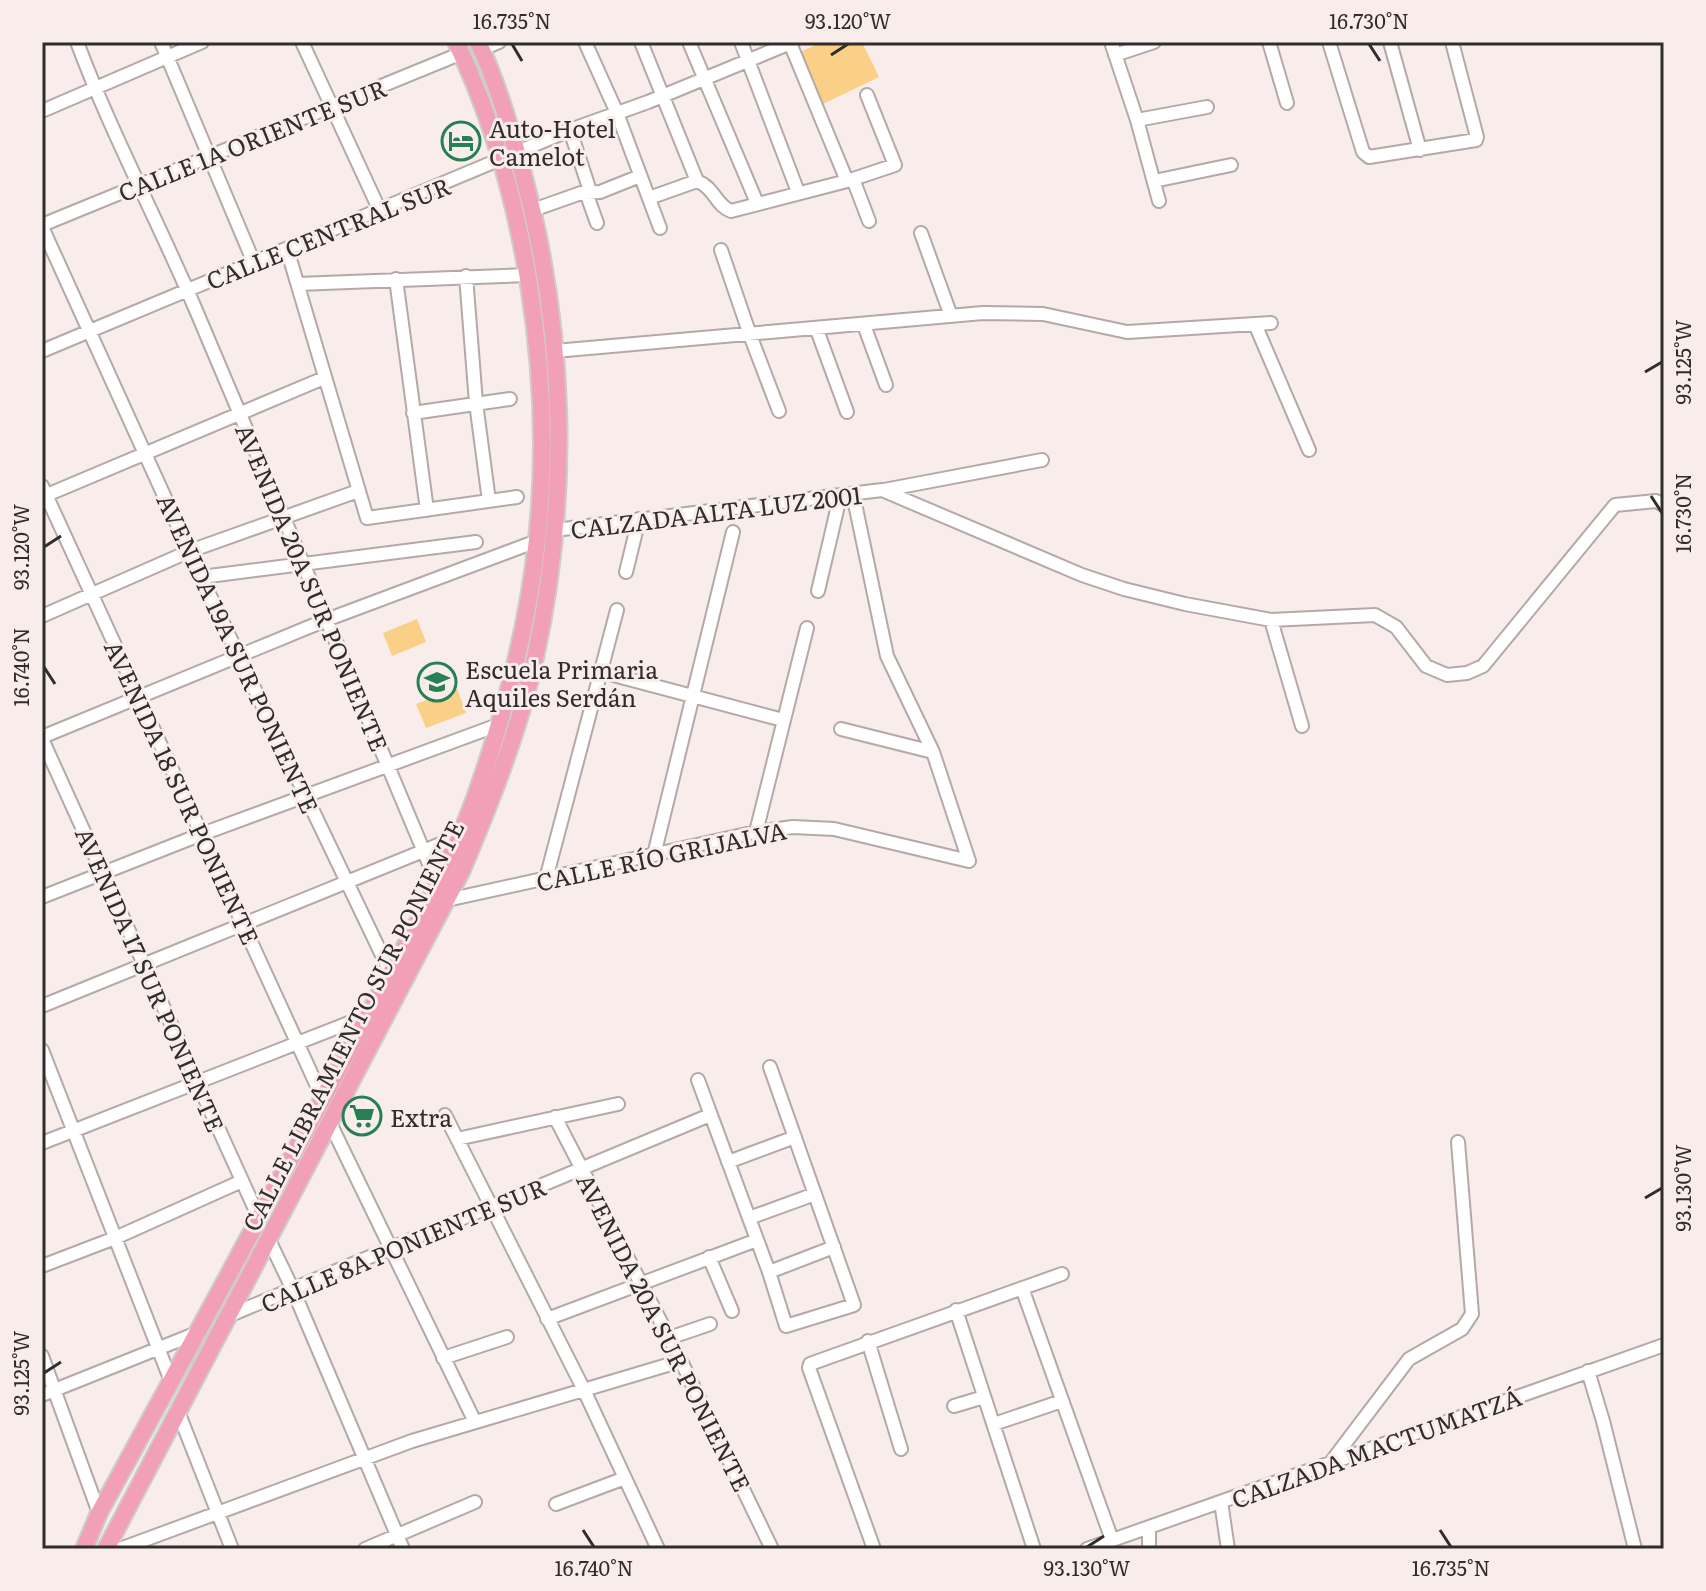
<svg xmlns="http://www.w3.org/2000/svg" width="1706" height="1591" font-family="Literata,serif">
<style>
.green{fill:#f9d086}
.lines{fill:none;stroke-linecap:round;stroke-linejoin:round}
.minor-casing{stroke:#b3a9a7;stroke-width:16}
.major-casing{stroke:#cecdcc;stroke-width:20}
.minor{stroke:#fff;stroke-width:12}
.major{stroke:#f2a0b8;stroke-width:16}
.ticks{fill:none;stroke:#312d2c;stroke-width:3}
.labels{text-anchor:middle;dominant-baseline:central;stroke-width:6;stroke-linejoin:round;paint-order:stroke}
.poi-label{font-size:24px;fill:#312d2c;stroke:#f8edeb;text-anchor:start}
.street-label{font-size:24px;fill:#312d2c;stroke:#f8edeb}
.neatline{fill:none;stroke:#312d2c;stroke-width:3}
.ticks-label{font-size:20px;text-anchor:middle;fill:#312d2c}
</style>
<rect width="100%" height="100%" fill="#f8edeb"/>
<path class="green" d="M823 42H862L879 77 821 105 800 52Z
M417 619 426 642 392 656 383 633Z
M457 689 466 713 426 728 416 704Z"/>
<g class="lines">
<g class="minor-casing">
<path id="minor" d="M77 42C111 133 157 219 195 308 277 499 356 692 437 883
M161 42 254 263
M302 42 380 211
M585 42 617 113 660 228
M641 42 697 181
M689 42 757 203
M741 42 798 192
M1111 42 1137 120 1159 201
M1269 42 1287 103
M1329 42 1363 152 1369 157 1476 140 1477 137 1452 42
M1390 42 1420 150
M790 43 847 181
M482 49 499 42
M1115 55 1154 42
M42 111 202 42
M1137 120 1207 107
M570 130 591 194 588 198 597 223
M853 179 869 221
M697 181C715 188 716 206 731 211L847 181 895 165 867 95
M1154 181 1231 165
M649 198 697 181
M533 210 581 193 600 192 640 176
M42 225 462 53
M42 227 201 577 391 974
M921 233 951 316
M287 249 367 518 517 497
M721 250 750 335 779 411
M466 276 476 403 489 501
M396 279 427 510
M298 284 526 275
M1255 324 1309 450
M864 325 886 385
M817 330 847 412
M42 351 570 130 648 102 793 42
M555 351 983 313 1043 314 1127 332 1271 323
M413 413 510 399
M42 486 323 1099
M884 490 1042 460
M853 494 887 656 933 752 969 861
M42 497 324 378
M555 530 882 490 1082 575 1124 589 1185 604 1271 620 1375 615 1396 627 1426 666 1447 675 1467 673 1483 666 1615 505 1656 501 1664 505
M626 572 639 519
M201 577 476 542
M818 591 840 497
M42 616 190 551 358 491
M1271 620 1302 726
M602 672 783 720
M841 729 933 752
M42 737 326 620 537 541
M42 739 259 1218
M756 832 807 628
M654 855 733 532
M546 879 617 610
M42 897 202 834 498 725
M447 900 756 832 793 827 834 829 969 861
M42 1006 460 836
M42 1050 171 1381
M698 1080 769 1272 786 1326 854 1305 770 1067
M445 1115 584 1390 658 1549
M555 1117 681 1361 772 1549
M330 1123 475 1422
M457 1139 618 1104
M42 1143 369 1015
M728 1162 795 1137
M749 1218 815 1194
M269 1240 293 1290 403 1549
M709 1257 732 1311
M42 1266 115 1238 242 1181
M769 1272 834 1247
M1022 1288 1112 1540
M956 1310 1034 1549
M228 1316 710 1115
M547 1319 757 1240
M669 1338 710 1324
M868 1341 901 1449
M42 1356 99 1513
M443 1358 507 1337
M1588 1371 1603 1421 1635 1549
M42 1395 197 1333
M954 1406 984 1397
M177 1409 232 1549
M994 1424 1062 1401
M1331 1462 1409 1359 1462 1329 1472 1314 1458 1142
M1221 1502 1228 1549
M556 1504 625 1478
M120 1549 412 1441 681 1361
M365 1549 475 1502
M874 1549 809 1368 810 1364 1062 1274
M1087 1549 1664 1345
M1149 1549V1527"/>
</g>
<g class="major-casing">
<path id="major" d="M84 1549 99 1513C174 1376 249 1238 322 1100 355 1039 388 979 420 918 440 878 461 837 476 795 505 713 528 626 537 540 554 378 526 189 456 42
M106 1549 462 870C491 801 519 731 535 658 570 499 566 331 523 174 511 131 497 81 478 42"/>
</g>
<use href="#minor" class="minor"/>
<use href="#major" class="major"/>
</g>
<path class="ticks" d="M512 44 522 61M1369 44 1380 61M831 55 848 44M1645 372 1662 362M1651 496 1662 513M44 547 61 536M44 667 55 684M1645 1198 1662 1188M44 1373 61 1362M583 1530 594 1547M1440 1530 1451 1547M1087 1547 1104 1536"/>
<defs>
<g id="hotel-ring" transform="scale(2)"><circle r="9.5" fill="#f8edeb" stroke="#277f54" stroke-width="1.5"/><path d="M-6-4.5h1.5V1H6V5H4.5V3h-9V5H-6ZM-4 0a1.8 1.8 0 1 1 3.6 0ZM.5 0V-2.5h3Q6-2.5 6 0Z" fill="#277f54"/></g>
<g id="school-ring" transform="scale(2)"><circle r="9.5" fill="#f8edeb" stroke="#277f54" stroke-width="1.5"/><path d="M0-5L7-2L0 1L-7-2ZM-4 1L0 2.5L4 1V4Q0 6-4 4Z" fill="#277f54"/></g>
<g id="supermarket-ring" transform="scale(2)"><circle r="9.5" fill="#f8edeb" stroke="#277f54" stroke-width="1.5"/><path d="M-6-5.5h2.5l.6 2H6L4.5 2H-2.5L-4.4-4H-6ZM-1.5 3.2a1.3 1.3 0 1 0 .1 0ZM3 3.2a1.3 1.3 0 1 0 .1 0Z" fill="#277f54"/></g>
</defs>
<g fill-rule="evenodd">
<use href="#hotel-ring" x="461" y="141"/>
<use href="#school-ring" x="437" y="682"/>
<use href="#supermarket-ring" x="362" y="1116"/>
</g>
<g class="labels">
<g class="poi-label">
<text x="489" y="127">Auto-Hotel<tspan x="489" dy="28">Camelot</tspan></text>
<text x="465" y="668">Escuela Primaria<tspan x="465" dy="28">Aquiles Serdán</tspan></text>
<text x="390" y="1116">Extra</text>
</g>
<g class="street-label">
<text transform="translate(252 139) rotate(-22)">CALLE 1A ORIENTE SUR</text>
<text transform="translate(328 232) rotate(-22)">CALLE CENTRAL SUR</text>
<text transform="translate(716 511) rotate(-7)">CALZADA ALTA LUZ 2001</text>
<text transform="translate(313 587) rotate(67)">AVENIDA 20A SUR PONIENTE</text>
<text transform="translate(239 653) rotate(65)">AVENIDA 19A SUR PONIENTE</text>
<text transform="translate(183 792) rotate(65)">AVENIDA 18 SUR PONIENTE</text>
<text transform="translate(661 855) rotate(-12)">CALLE RÍO GRIJALVA</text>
<text transform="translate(151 979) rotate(66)">AVENIDA 17 SUR PONIENTE</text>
<text transform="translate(352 1025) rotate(-63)">CALLE LIBRAMIENTO SUR PONIENTE</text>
<text transform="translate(403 1244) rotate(-23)">CALLE 8A PONIENTE SUR</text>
<text transform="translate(665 1332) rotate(63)">AVENIDA 20A SUR PONIENTE</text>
<text transform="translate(1376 1447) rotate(-20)">CALZADA MACTUMATZÁ</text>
</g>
</g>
<rect width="1706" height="1591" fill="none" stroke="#f8edeb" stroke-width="88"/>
<rect x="44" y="44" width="1618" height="1503" class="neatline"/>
<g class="ticks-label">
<text x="512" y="29">16.735°N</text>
<text x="848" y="29">93.120°W</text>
<text x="1369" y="29">16.730°N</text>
<text transform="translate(1684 362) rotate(-90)" y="7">93.125°W</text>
<text transform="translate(1684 513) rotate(-90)" y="7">16.730°N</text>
<text transform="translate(22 547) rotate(-90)" y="7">93.120°W</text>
<text transform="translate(22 667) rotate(-90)" y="7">16.740°N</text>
<text transform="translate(1684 1188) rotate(-90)" y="7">93.130°W</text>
<text transform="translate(22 1373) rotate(-90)" y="7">93.125°W</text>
<text x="594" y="1576">16.740°N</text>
<text x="1087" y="1576">93.130°W</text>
<text x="1451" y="1576">16.735°N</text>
</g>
</svg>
